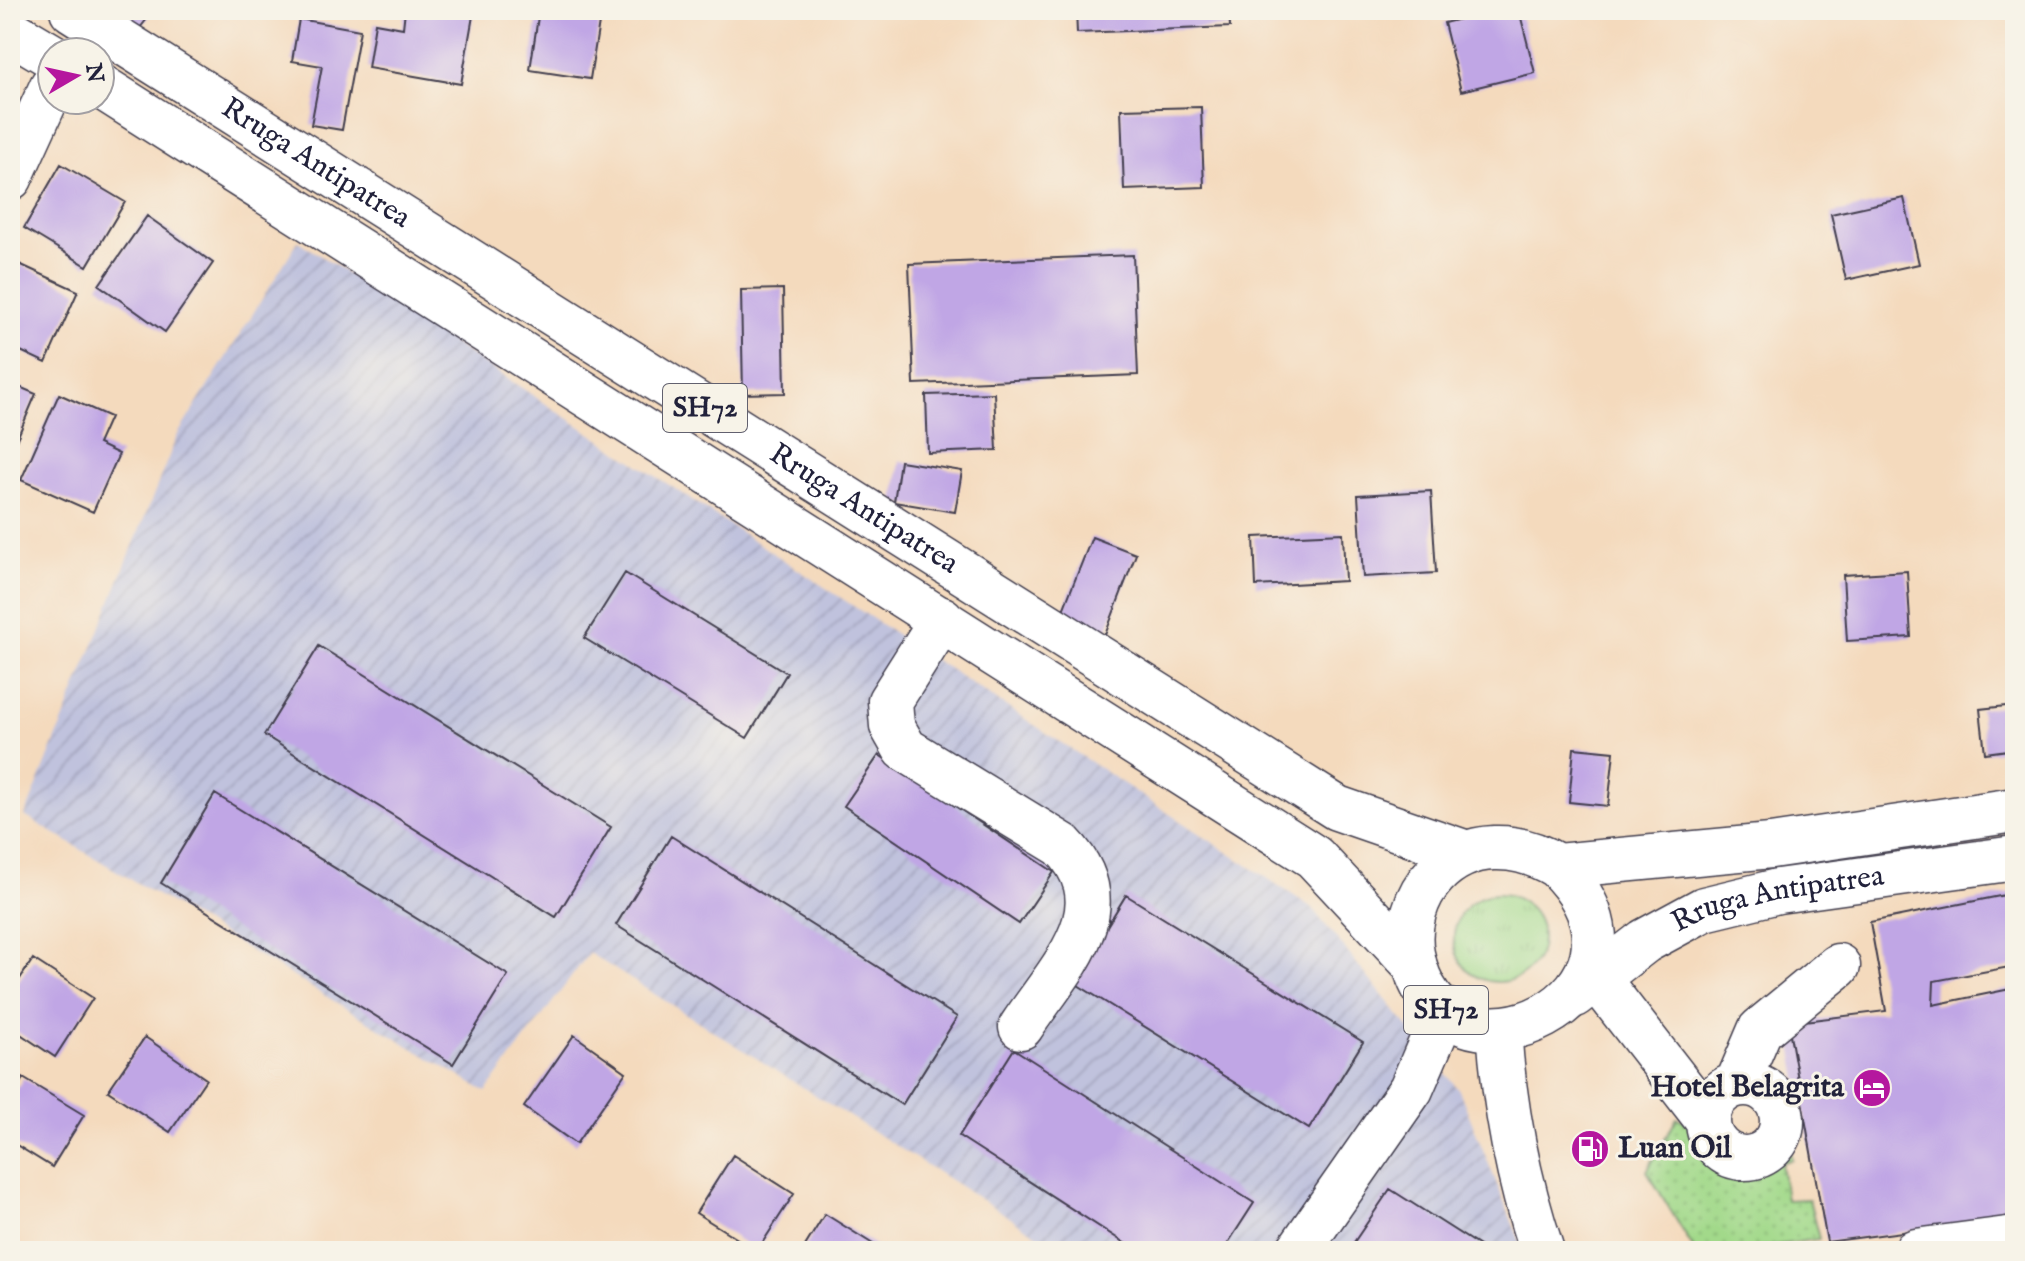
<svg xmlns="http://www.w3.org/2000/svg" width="2025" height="1261" font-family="'IM FELL English',serif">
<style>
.industrial{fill:url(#industrial-furrows)}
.grass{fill:url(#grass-tufts);stroke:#627e62;stroke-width:2}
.garden{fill:url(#garden-dots);stroke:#627e62;stroke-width:2}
.building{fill:#c0a6e5}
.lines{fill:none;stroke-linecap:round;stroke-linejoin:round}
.minor-casing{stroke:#423e4e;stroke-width:47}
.major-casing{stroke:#423e4e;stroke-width:47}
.minor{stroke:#fff;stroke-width:44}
.major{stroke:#fff;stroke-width:44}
.labels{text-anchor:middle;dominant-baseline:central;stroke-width:6;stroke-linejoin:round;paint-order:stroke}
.shield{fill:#f7f3e8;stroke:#62616f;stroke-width:2}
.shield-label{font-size:28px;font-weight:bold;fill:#22223b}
.street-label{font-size:30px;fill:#22223b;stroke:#f7f3e8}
.poi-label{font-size:30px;font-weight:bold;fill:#22223b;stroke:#f7f3e8;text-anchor:end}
</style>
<defs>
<pattern id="industrial-furrows" width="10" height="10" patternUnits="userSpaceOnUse" patternTransform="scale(2)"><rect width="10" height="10" fill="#c0c2dd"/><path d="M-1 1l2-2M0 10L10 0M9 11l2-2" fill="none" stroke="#a5a6bf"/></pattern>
<pattern id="grass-tufts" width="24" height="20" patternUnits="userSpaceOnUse" patternTransform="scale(2)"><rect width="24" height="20" fill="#a2d98a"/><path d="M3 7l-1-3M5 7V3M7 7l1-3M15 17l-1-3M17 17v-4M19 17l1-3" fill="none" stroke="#8bba78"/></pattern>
<pattern id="garden-dots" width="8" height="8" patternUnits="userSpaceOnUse" patternTransform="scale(2)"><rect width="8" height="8" fill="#a2d98a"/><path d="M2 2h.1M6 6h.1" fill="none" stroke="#8bba78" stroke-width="1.8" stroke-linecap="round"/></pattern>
</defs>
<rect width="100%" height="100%" fill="#f7f3e8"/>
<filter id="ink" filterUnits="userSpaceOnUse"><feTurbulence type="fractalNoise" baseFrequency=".0125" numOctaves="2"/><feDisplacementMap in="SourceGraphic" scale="16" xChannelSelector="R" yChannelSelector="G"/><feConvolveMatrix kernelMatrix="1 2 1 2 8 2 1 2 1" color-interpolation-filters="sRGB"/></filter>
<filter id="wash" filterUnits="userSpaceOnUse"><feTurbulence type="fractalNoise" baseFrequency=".006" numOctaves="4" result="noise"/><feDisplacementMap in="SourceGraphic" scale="32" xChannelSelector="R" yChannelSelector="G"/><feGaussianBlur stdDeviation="1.8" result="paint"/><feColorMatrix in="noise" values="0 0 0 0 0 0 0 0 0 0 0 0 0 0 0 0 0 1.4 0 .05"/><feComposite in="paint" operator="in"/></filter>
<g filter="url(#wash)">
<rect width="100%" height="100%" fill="#f4dabd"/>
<path class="industrial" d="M298 241 1311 907 1459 1090 1524 1251H1063L589 953 486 1092 25 816 177 436Z"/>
<path class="grass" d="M1454 938a44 44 0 1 1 88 0a44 44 0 1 1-88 0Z"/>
<path class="garden" d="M1677 1118 1693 1124C1704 1165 1726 1176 1766 1161 1775 1157 1779 1150 1788 1147L1792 1159 1781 1163 1786 1200 1809 1199 1819 1239 1737 1251H1695L1647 1171Z"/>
<g id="blocks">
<path class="building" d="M102 10H154L136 33Z
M405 10H474L461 84 368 68 375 23 403 28Z
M539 10H601L590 79 530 70Z
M1076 10H1229L1230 27 1077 33Z
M1496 10H1519L1535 73 1461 91 1444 23Z
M299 19 360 30 342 130 311 125 322 66 292 61Z
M1201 107 1204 187 1124 190 1121 109Z
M61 164 125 202 87 266 24 228Z
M1904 198 1919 264 1846 280 1831 214Z
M147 216 213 263 165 332 99 285Z
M1133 255 1138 375 914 384 909 264Z
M15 262 78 291 46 363 10 346V273Z
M783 289 785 393 743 394 741 290Z
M10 383 36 394 10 455Z
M994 393 997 450 928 453 926 395Z
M59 394 110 417 98 444 119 454 93 512 21 480Z
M900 461 962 471 955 512 894 502Z
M1431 491 1436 573 1363 577 1358 495Z
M1343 533 1345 581 1256 586 1254 537Z
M1092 537 1136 554 1105 635 1060 618Z
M1907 571 1911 637 1847 641 1843 575Z
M625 573 787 673 747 738 584 638Z
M319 646 611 827 556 917 264 735Z
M2015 705V749L1985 753 1980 709Z
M1574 748 1614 752 1608 806 1569 802Z
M879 755 1054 872 1019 924 844 806Z
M215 794 508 975 453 1064 161 883Z
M671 836 957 1017 902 1105 616 925Z
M2015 893V966L1934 981 1933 1005 2015 988V1217L1827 1242 1788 1023 1886 1011 1870 922Z
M1126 895 1363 1042 1309 1129 1073 982Z
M33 959 93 998 55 1057 10 1027V994Z
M574 1035 626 1072 576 1144 524 1107Z
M145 1037 206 1079 170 1132 108 1091Z
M1014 1049 1254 1203 1223 1251H1137L959 1136Z
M23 1078 84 1115 52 1167 10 1141V1101Z
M733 1155 794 1194 757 1251 696 1213Z
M1390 1189 1487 1251H1348Z
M825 1214 884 1251H802Z"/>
</g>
</g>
<g filter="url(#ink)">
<use href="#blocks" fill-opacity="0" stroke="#423e4e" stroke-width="2"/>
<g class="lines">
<g class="minor-casing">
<path id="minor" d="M10 178 52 86
M942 619 890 701 892 726 905 749 1062 845C1124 909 1059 969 1021 1027
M1597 978 1708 1121
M1499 1029C1504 1107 1517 1177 1542 1251
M1708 1121a37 37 0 1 1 74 0a37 37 0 1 1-74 0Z
M1737 1084 1760 1030 1838 966
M1298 1251 1411 1089 1445 1010
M1916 1251 2015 1238"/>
</g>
<g class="major-casing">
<g id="major">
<path id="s1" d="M72 10 1337 808 1467 853"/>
<path d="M10 31 52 56"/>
<path d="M100 86 1314 857 1414 964"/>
<path d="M1557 866C1685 992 1442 1110 1412 954 1407 926 1415 896 1435 875 1469 839 1518 842 1557 866L1771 846 2015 810"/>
<path id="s2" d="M1575 995 1645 941 1704 909 1778 891 2015 858"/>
</g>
</g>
<use href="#minor" class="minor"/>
<use href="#major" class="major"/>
</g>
</g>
<defs>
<g id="hotel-disc" transform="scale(2)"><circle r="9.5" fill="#b5179e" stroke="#f7f3e8"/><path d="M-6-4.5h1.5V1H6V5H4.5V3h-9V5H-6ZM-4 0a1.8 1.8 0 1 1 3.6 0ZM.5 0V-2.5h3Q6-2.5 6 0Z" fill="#fff"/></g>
<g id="fuel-disc" transform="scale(2)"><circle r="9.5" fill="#b5179e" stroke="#f7f3e8"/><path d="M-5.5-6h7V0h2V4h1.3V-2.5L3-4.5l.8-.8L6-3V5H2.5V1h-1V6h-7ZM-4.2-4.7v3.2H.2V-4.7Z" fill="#fff"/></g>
</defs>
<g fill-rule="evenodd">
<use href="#hotel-disc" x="1872" y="1088"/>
<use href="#fuel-disc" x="1590" y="1149"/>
</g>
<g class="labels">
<g class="shield">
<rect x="663" y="384" width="84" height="48" rx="6"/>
<rect x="1404" y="986" width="84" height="48" rx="6"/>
</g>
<g class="shield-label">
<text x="705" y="408">SH72</text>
<text x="1446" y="1010">SH72</text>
</g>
<g class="street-label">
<text stroke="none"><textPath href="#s1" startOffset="288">Rruga Antipatrea</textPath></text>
<text stroke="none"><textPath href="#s1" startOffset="936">Rruga Antipatrea</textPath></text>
<text stroke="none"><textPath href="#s2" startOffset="230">Rruga Antipatrea</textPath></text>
</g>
<g class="poi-label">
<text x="1844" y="1088">Hotel Belagrita</text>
<text x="1618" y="1149" text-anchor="start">Luan Oil</text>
</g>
</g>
<rect width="2025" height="1261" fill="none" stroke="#f7f3e8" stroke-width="40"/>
<g transform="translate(76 76) rotate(81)"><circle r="38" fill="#f7f3e8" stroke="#a29fa3" stroke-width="2"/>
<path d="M0-6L14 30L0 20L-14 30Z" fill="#b5179e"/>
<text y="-12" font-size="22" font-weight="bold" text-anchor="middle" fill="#22223b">N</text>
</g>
</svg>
